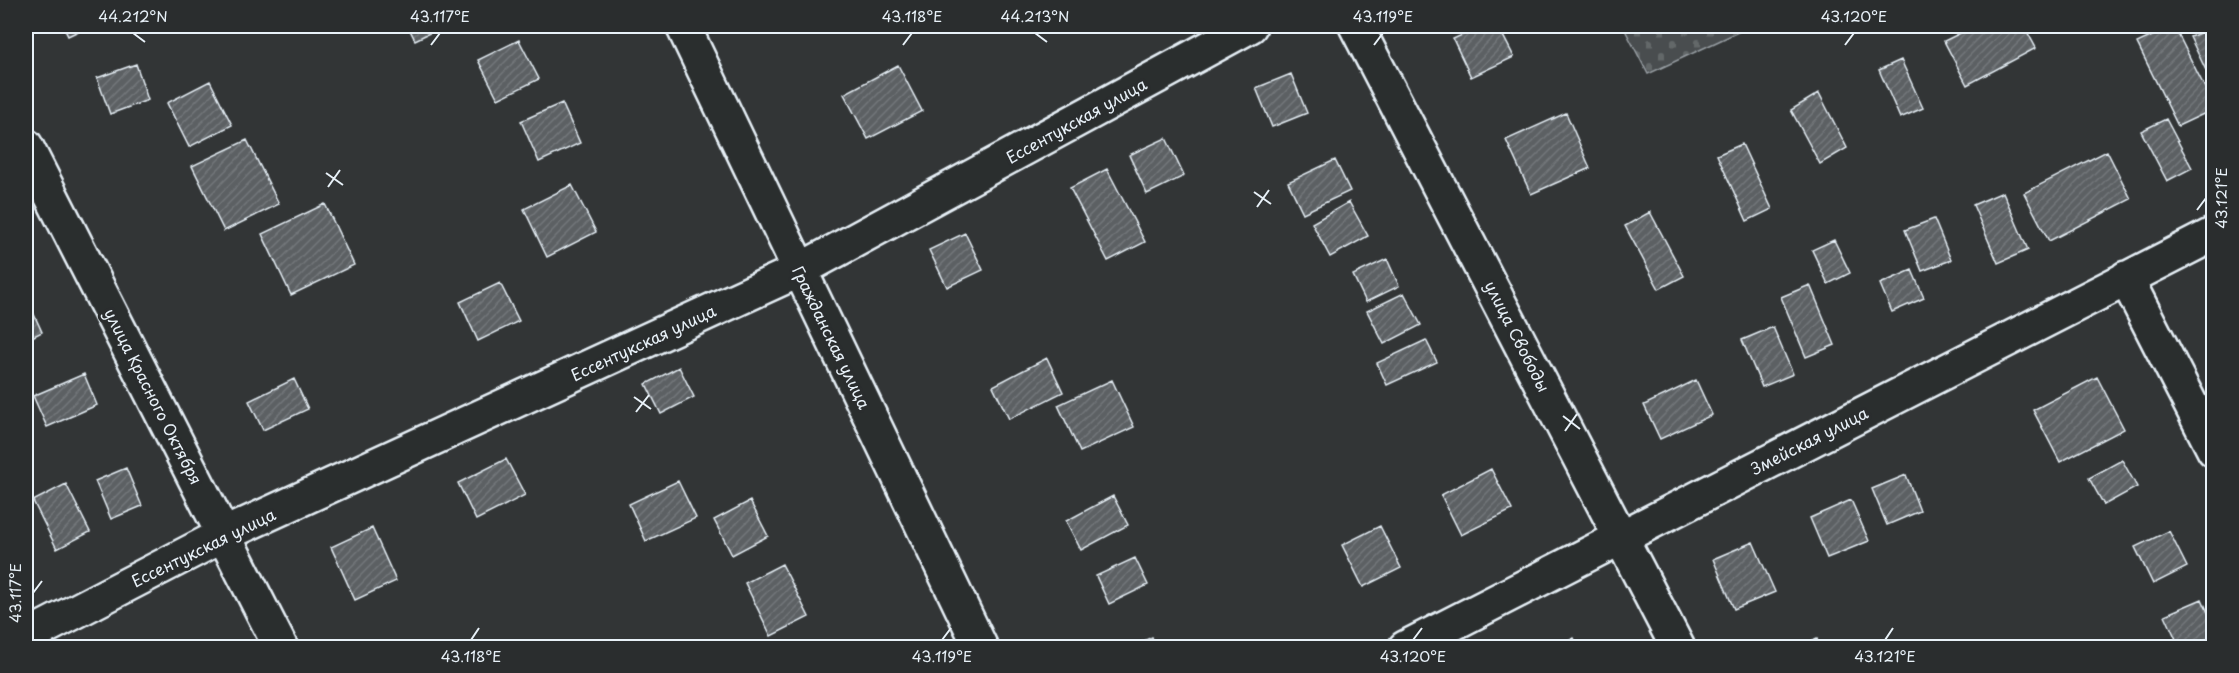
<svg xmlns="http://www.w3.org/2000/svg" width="2239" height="673" font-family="'Playpen Sans',sans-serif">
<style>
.cemetery{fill:url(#cemetery-stones);stroke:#989fa4;stroke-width:1.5}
.building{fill:url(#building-hatch);stroke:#e8f1f8;stroke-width:1.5}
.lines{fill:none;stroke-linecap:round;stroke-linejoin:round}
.minor-casing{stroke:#e8f1f8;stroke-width:38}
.minor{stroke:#2a2d2e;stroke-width:33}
.ticks{fill:none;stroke:#e8f1f8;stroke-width:2}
.labels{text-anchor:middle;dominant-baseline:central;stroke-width:6;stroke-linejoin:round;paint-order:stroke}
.street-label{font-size:16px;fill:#e8f1f8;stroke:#2a2d2e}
.neatline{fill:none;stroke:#e8f1f8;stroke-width:2}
.ticks-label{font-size:15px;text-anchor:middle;fill:#e8f1f8}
</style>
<defs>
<pattern id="cemetery-stones" width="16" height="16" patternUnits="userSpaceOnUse" patternTransform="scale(1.5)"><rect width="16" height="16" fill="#494d4f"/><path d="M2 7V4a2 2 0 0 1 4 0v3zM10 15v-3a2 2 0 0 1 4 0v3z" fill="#636769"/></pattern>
<pattern id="building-hatch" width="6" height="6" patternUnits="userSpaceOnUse" patternTransform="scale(1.5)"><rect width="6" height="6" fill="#5c6063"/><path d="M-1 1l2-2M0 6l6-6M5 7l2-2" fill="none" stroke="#73777a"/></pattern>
</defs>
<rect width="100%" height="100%" fill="#323536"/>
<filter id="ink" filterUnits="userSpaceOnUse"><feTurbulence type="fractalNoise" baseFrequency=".0167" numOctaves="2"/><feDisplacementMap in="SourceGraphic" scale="12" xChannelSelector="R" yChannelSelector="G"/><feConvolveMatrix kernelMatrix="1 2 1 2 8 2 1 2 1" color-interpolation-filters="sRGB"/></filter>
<g filter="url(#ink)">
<path class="cemetery" d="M1623 26H1751L1648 74Z"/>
<path class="building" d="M63 26H89L68 36Z
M408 26H444L415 40Z
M1482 26H1498L1514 57 1471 77 1453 39Z
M1975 26H2024L2036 48 1967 85 1944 41Z
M2174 26 2214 106V109L2178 126 2137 43Z
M2214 27V87L2190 37Z
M519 40 539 79 498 99 478 60Z
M1901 60 1923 108 1900 118 1879 70Z
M136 64 148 100 110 114 97 78Z
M898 65 922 111 868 139 844 94Z
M1291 74 1307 113 1272 127 1256 88Z
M210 81 232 125 189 147 167 103Z
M1819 93 1847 148 1820 164 1791 110Z
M562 103 580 143 539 162 521 121Z
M1566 113 1590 168 1531 194 1506 140Z
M2166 119 2192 168 2167 181 2141 131Z
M1166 138 1184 176 1147 194 1129 155Z
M247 140 279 204 224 231 192 166Z
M1742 144 1772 209 1747 221 1717 155Z
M2107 151 2131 199 2049 241 2024 193Z
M1335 160 1350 191 1303 213 1288 182Z
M1107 169 1145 242 1108 261 1070 188Z
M572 185 596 232 547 257 524 209Z
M2003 192 2028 250 1998 263 1973 205Z
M1349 202 1368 236 1330 257 1312 223Z
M325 204 354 265 291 295 262 234Z
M1650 212 1684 276 1659 289 1625 226Z
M1934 219 1951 260 1922 271 1905 230Z
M965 233 983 270 947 287 929 250Z
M1834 240 1850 273 1828 284 1812 250Z
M1387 259 1399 286 1366 302 1353 275Z
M1912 270 1924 298 1892 312 1880 284Z
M500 283 519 321 478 341 460 302Z
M1810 285 1835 345 1806 357 1781 297Z
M1404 293 1421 325 1384 344 1367 311Z
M26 297 42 332 26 340Z
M1773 327 1793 374 1762 387 1742 340Z
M1426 340 1437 362 1387 385 1377 363Z
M1047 358 1063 392 1009 419 993 386Z
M679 367 694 397 661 414 646 384Z
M84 374 97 405 47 427 33 396Z
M2097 377 2124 429 2060 462 2033 410Z
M294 379 308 409 263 430 249 401Z
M1112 380 1134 427 1080 452 1058 405Z
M1696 380 1712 415 1660 439 1644 405Z
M506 459 525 495 476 520 458 483Z
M2122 460 2137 487 2104 505 2089 478Z
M126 468 142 506 111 519 95 481Z
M1491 469 1512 510 1461 535 1441 495Z
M1906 475 1920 511 1887 525 1872 489Z
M678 481 696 518 646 541 629 504Z
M66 484 90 532 57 549 33 501Z
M1113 496 1128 525 1081 550 1066 521Z
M1851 500 1869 541 1827 558 1810 518Z
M750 501 768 536 732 555 714 520Z
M1380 526 1401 568 1363 587 1342 545Z
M372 528 396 581 355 600 331 547Z
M2169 531 2187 567 2153 584 2135 547Z
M1753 542 1775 592 1734 609 1713 559Z
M1135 558 1148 585 1109 604 1096 576Z
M782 564 809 617 771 636 745 583Z
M2202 599 2214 626V648H2180L2165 615Z
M1152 637 1156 648H1129Z
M1574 638 1579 648H1555Z
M1817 639 1820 648H1798Z"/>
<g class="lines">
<g class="minor-casing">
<path id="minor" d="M683 26 981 648
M1356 26 1678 648
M26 146 281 648
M2126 278 2214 450
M26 637 225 534 800 270 1250 26
M1405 648 2214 234"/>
</g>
<use href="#minor" class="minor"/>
</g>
</g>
<path class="ticks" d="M133 33 145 42M1035 33 1047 42M431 45 440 33M903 45 912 33M1374 45 1383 33M1845 45 1854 33M326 173 343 185M328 187 340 170M1254 192 1271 204M1257 207 1269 190M2197 210 2206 198M634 397 651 409M636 412 649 395M1563 416 1580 429M1565 431 1577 414M33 593 42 581M471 640 479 628M942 640 951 628M1413 640 1422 628M1885 640 1893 628"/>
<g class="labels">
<g class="street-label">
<text transform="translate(1076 120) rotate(-29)">Ессентукская улица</text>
<text transform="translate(1518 336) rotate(63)">улица Свободы</text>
<text transform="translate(832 337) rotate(64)">Гражданская улица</text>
<text transform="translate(643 342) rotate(-25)">Ессентукская улица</text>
<text transform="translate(154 396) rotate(63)">улица Красного Октября</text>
<text transform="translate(1809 440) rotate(-27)">Змейская улица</text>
<text transform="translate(203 547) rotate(-26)">Ессентукская улица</text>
</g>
</g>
<rect width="2239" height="673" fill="none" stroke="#2a2d2e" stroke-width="66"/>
<rect x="33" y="33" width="2173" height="607" class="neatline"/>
<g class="ticks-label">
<text x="133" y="22">44.212°N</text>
<text x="440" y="22">43.117°E</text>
<text x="912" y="22">43.118°E</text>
<text x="1035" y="22">44.213°N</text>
<text x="1383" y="22">43.119°E</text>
<text x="1854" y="22">43.120°E</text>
<text transform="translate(2222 198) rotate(-90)" y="5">43.121°E</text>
<text transform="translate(16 593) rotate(-90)" y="5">43.117°E</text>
<text x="471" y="662">43.118°E</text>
<text x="942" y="662">43.119°E</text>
<text x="1413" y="662">43.120°E</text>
<text x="1885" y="662">43.121°E</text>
</g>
</svg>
